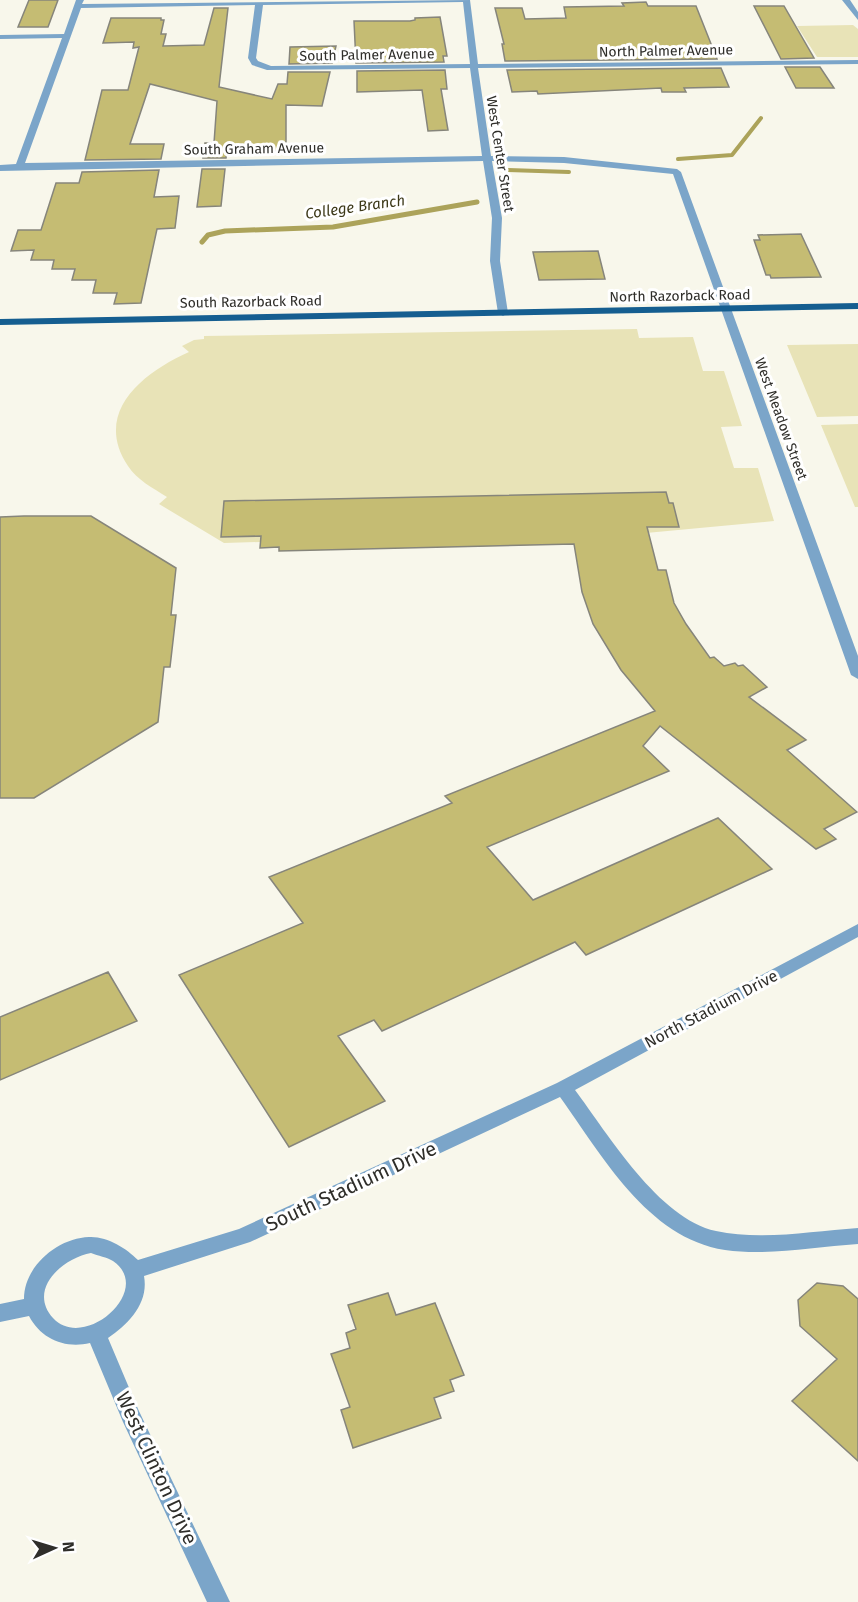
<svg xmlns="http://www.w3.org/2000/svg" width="858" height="1602" font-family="'Fira Sans',sans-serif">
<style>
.green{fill:#e8e3b7}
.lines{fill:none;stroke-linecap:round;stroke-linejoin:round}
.stream-far1{stroke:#aca35a;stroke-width:4}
.stream{stroke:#aca35a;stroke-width:5}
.building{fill:#c5bc73;stroke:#86857b;stroke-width:1.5}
.minor{fill:#7ba5c9;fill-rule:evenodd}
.major{fill:#155e90;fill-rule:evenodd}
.labels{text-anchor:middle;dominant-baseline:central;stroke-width:6;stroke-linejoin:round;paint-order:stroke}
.far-street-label{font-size:14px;fill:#2f2e2a;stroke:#fff}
.far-water-label{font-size:15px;font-style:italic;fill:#3d3919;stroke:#fff}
.street-label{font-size:16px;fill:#2f2e2a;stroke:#fff}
.near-street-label{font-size:20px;fill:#2f2e2a;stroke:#fff}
</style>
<rect width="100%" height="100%" fill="#f8f7eb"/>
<path class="green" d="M853 25 858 29V57H817L797 26Z
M637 329 639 338 693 337 703 371H724L742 426 721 427 734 468H758L774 521 646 533 623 543 279 551V547L260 548V542L224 543 159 504 167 497C153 488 137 480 128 466 92 412 144 372 189 352L182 346 194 340 204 339V336Z
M858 344V416L817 417 787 345Z
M858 424V507H855L821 425Z"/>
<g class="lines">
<path class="stream-far1" d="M678 159 732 155 761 118
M507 170 569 172"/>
<path class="stream" d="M202 242 208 235 225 231 333 227 477 202"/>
</g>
<path class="building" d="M29 0H58L48 27H18Z
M646 2 648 6H696L717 59 505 61 502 44H504L495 8H522L525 19 566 18 564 7 624 6 622 3Z
M754 6H784L814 58 781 59Z
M214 8H228L219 87 272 99 278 84H287L288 72H330L322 106 286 105V151L227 152 226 158H203L205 143H214L217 101 150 84 130 144H164L161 159 85 160 102 90H128L139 47 133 48 134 42 103 43 111 18H161V20H164L161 34H166L163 46 204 45Z
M440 17 447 56H443L444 62 356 63 354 21H410L415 20V18Z
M336 46 332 63 289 64 290 47Z
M785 67H820L834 88H796Z
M721 68 729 87 684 88 686 92H662L661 88 538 94 537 91 512 92 507 70Z
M445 70 447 89H441L448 130 428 131 422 90 357 92V71Z
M202 169H225L221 206 197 207Z
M159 170 154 197 179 196 175 228 157 229 141 303 114 304 117 293H93L96 280H72L75 269H52L54 260H31L34 250 11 251 18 230H41L56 183H79L82 172Z
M801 234 821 277 771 278 770 275H766L754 240H760L758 235Z
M598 251 605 279 539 280 533 252Z
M666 492 669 503H673L679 527H647L658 570H666L674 603 686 624 710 658 714 657 724 666 735 663 738 666 743 665 767 687 749 697 806 740 787 750 857 812 824 829 836 839 816 849 660 726 643 746 669 771 487 847 533 900 718 818 772 869 586 955 575 942 382 1031 374 1020 338 1036 385 1101 289 1147 179 975 303 923 269 877 452 803 445 796 655 711 621 670 593 624 582 592 574 544 279 551V547L260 548 261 536 221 537 224 501Z
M24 516H91L176 568 171 615H176L170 667H164L158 722 34 798H0V517Z
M108 972 137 1021 0 1080V1017Z
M817 1283 843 1286 858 1299V1461L792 1401 837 1359 800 1326 798 1300Z
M388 1293 396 1315 435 1303 464 1375 450 1380 454 1391 434 1398 441 1418 353 1448 341 1410 350 1407 331 1354 350 1348 346 1333 356 1329 348 1305Z"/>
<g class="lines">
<path class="minor" d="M76 0H84L82 4 470 0 478 64 858 60V64L478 68 491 156 564 157 677 169 681 172 858 656V679L851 675 673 174 564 163 492 161 502 218 500 261 508 313 503 316 498 313 490 261 492 218 483 161 0 171V165L16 164 62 38 0 39V35L64 34ZM463 2 470 64 271 66 258 61 256 58 263 5ZM255 5 248 58 252 65 267 70 470 68 482 156 25 163 81 8Z
M842 0H850L858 12V20Z
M858 924V937L575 1090C608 1134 659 1219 716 1231 761 1241 812 1231 858 1228V1244C814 1247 768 1256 725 1250 647 1238 602 1155 560 1097L250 1242 144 1276C149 1303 129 1324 108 1338L138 1409 230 1602H207L123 1422 90 1343C65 1349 41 1339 29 1316L0 1322V1304L24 1299C24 1266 58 1238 89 1237 107 1236 126 1248 138 1260L239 1229 557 1083ZM91 1253C98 1256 107 1257 113 1261 155 1290 84 1352 53 1318 27 1289 63 1258 91 1253Z"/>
<path class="major" d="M858 303V309L0 325V319Z"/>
</g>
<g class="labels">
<g class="far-street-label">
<text transform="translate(666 51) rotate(-1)">North Palmer Avenue</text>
<text transform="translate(367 55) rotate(-1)">South Palmer Avenue</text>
<text transform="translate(254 149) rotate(-1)">South Graham Avenue</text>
<text transform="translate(500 154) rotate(81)">West Center Street</text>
<text transform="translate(680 296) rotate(-1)">North Razorback Road</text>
<text transform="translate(251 302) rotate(-1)">South Razorback Road</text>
<text transform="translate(781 419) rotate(70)">West Meadow Street</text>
</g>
<g class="far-water-label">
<text transform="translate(355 207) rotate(-8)">College Branch</text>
</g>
<g class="street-label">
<text transform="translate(711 1009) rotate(-28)">North Stadium Drive</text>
</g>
<g class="near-street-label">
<text transform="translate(351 1186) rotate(-25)">South Stadium Drive</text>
<text transform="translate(157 1468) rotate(65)">West Clinton Drive</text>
</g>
</g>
<g transform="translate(54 1548) rotate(86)" stroke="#ffffff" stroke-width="4.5" paint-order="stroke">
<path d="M0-4.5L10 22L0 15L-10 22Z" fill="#2f2e2a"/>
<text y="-9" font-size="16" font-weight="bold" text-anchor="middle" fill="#2f2e2a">N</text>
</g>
</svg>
